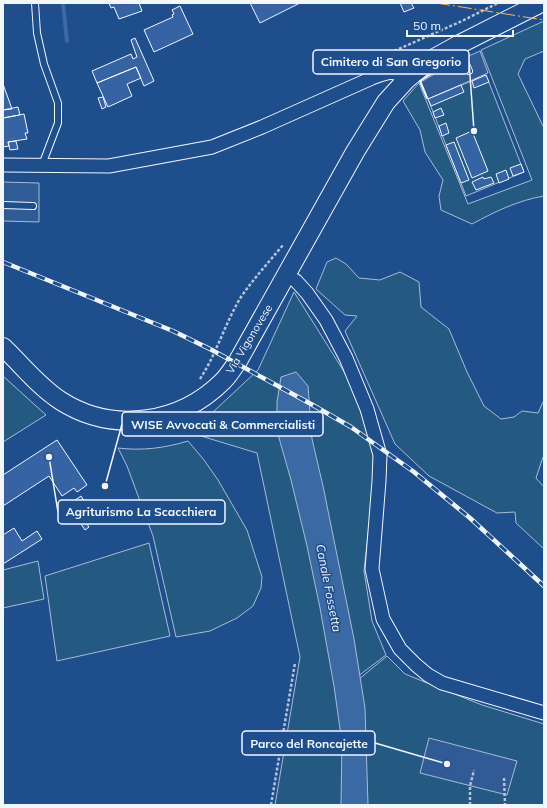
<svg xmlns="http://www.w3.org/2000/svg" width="547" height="808" font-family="Mulish,sans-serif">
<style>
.green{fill:#245a82;stroke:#a8bbd7}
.parking{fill:#305b95;stroke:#a8bbd7}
.water{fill:#3b69a3;stroke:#a8bbd7}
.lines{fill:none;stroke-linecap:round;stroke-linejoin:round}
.stream{stroke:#3b69a3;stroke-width:4}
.building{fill:#3563a3;stroke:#f2f6ff}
.service-casing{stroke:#f2f6ff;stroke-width:8}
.minor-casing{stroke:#f2f6ff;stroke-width:15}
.secondary-casing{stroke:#f2f6ff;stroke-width:20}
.path{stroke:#b3c4dc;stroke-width:2.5;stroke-dasharray:3 2;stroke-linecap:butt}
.service{stroke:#1f4e8c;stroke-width:6}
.minor{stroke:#1f4e8c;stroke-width:13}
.secondary{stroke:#1f4e8c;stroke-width:18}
.rail-casing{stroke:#f2f6ff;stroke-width:4.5}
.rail{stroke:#1f4e8c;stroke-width:3;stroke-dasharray:9;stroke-linecap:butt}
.wall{stroke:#f2f6ff;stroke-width:2}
.power{stroke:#ffb74d;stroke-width:1;stroke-dasharray:14 3 2 3;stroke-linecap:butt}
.labels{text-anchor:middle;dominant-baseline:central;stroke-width:3;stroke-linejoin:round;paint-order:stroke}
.street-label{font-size:11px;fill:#f2f6ff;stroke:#1f4e8c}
.water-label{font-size:12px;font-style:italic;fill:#f2f6ff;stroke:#1f4e8c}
.leader{fill:none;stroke:#f2f6ff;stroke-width:1.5}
.callout-dot{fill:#f2f6ff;stroke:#1f4e8c;stroke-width:1.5}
.callout{fill:#1f4e8c;stroke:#f2f6ff;stroke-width:1.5}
.callout-label{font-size:12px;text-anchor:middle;font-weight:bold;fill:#f2f6ff}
</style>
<rect width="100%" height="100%" fill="#1f4e8c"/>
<path class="green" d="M544 21V51L525 59 518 74 544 128V196C519 200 494 212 472 224L441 210 439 196 443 180 425 152 420 130 403 101 419 83 468 204 532 180 481 50Z
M486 75 524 172 466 196 428 99Z
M336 258 346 264 359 278 380 280 400 272 419 282 421 307 449 329 467 372 484 406 501 419 514 417 522 411 538 413 544 400V456L543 457 536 478 544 487V549L516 523 515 512 497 513 429 476 395 444 345 331 357 316 345 315 316 289 327 262Z
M294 292 348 378 377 453 364 571 372 621 386 655 345 686 342 805H275L300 657 257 453 201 436 198 426 258 370Z
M3 376 46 415 3 442Z
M188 441 204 460 218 480 247 530 262 577 261 588 253 606 237 618 210 631 176 637 153 536 127 466 118 448C142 451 165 448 188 441Z
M149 543 170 636 57 661 45 576Z
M38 561 44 599 3 608V570Z
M387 656 405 674 482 705 544 724V805H350L352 685Z"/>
<path class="parking" d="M480 51 488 73 428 99 421 82 455 62Z
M3 182 39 183V222L3 221Z
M429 738 517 761 507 795 420 773Z"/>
<path class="water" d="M296 372 308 386 312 439 323 486 354 639 365 708 368 805H341L342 743 334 686 320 608 307 546 291 480 277 431V402L281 377Z"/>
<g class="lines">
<path class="stream" d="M63 3 67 41"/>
</g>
<path class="building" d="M109 3H139L142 11 119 19 114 7 111 8Z
M250 3H300L260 23Z
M400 3H411L414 8 404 12Z
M180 6 193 34 154 52 144 30 173 17 172 15 174 14 172 10Z
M135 38 154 81 144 86 136 67 97 83 92 71 131 54 133 59 137 57 131 40Z
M136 67 141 78 127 84 132 96 108 107 97 83Z
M486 75 489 82 474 88 472 81Z
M3 84 12 109 3 110Z
M461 85 464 92 431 106 428 99Z
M103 97 106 107 102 109 98 98Z
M18 107 20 115 3 118V110Z
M441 108 444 115 435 118 433 112Z
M24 114 28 133H25L27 139 8 142 9 146 3 147V118Z
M446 123 449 133 442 136 439 126Z
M472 131 488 171 472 178 456 138Z
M16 141 18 149 10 150 8 142Z
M454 142 469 180 461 183 446 145Z
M521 164 524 172 513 176 510 168Z
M506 170 509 179 499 183 496 174Z
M483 177 484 179 491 177 494 183 476 190 472 182Z
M57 440 87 485 77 492 74 488 62 496 49 476 3 506V475Z
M81 496 87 505 78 511 89 527 85 530 68 505Z
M14 528 22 541 37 531 42 539 3 564V535Z"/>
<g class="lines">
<g class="service-casing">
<path id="service" d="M35 3 37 33 44 64 58 103V123L42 165
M458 46 469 71
M3 205 33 206"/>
</g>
<g class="minor-casing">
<path id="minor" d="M3 165 109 166 212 147 262 127 372 78C388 72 392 69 407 79
M286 275 296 281 307 293 326 320 346 358 367 409 380 455 379 481 372 569 383 619 400 649 416 665 428 675 442 683 544 713"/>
</g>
<g class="secondary-casing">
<path id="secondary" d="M3 347C22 365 39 387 61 401 113 434 180 424 223 381 229 375 233 368 238 361L355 152 386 102 407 79 429 61 458 45 541 3"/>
</g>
<path class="path" d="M369 65 370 62 376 59 462 21 498 3
M200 379C217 353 225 323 241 297 254 278 269 262 283 245
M504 778 505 805
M271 805 295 663
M470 805V786L474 770"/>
<use href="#service" class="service"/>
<use href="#minor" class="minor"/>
<use href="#secondary" class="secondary"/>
<g class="rail-casing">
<path id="rail" d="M3 262 173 331 210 349 311 404 351 427 414 472 470 518 544 586"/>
</g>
<use href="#rail" class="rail"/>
<path class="wall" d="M427 98 420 81 439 69 454 61"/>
<path class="power" d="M436 3 544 20"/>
</g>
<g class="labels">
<g class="street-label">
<text transform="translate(249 339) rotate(-59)">Via Vigonovese</text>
</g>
<g class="water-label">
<text transform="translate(329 588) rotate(79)">Canale Fossetta</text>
</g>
</g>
<path class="leader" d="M474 131L469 62M105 486L122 424M49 457L58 512M447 764L375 743"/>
<g class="callout-dot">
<circle cx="474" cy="131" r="4"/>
<circle cx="105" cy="486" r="4"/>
<circle cx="49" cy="457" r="4"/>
<circle cx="447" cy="764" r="4"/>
</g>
<g class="callout">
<rect x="313" y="50" width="156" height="24" rx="4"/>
<rect x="122" y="412" width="201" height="24" rx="4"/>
<rect x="58" y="500" width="167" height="24" rx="4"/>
<rect x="242" y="731" width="133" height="24" rx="4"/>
</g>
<g class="callout-label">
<text x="391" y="66">Cimitero di San Gregorio</text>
<text x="223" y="429">WISE Avvocati &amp; Commercialisti</text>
<text x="141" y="516">Agriturismo La Scacchiera</text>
<text x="309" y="748">Parco del Roncajette</text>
</g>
<rect width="547" height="808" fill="none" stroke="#f2f6ff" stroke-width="8"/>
<path d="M407 30v6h106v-6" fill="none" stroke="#f2f6ff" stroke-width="2"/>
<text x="413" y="30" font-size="12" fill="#f2f6ff" stroke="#1f4e8c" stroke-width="3" paint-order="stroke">50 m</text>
</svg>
